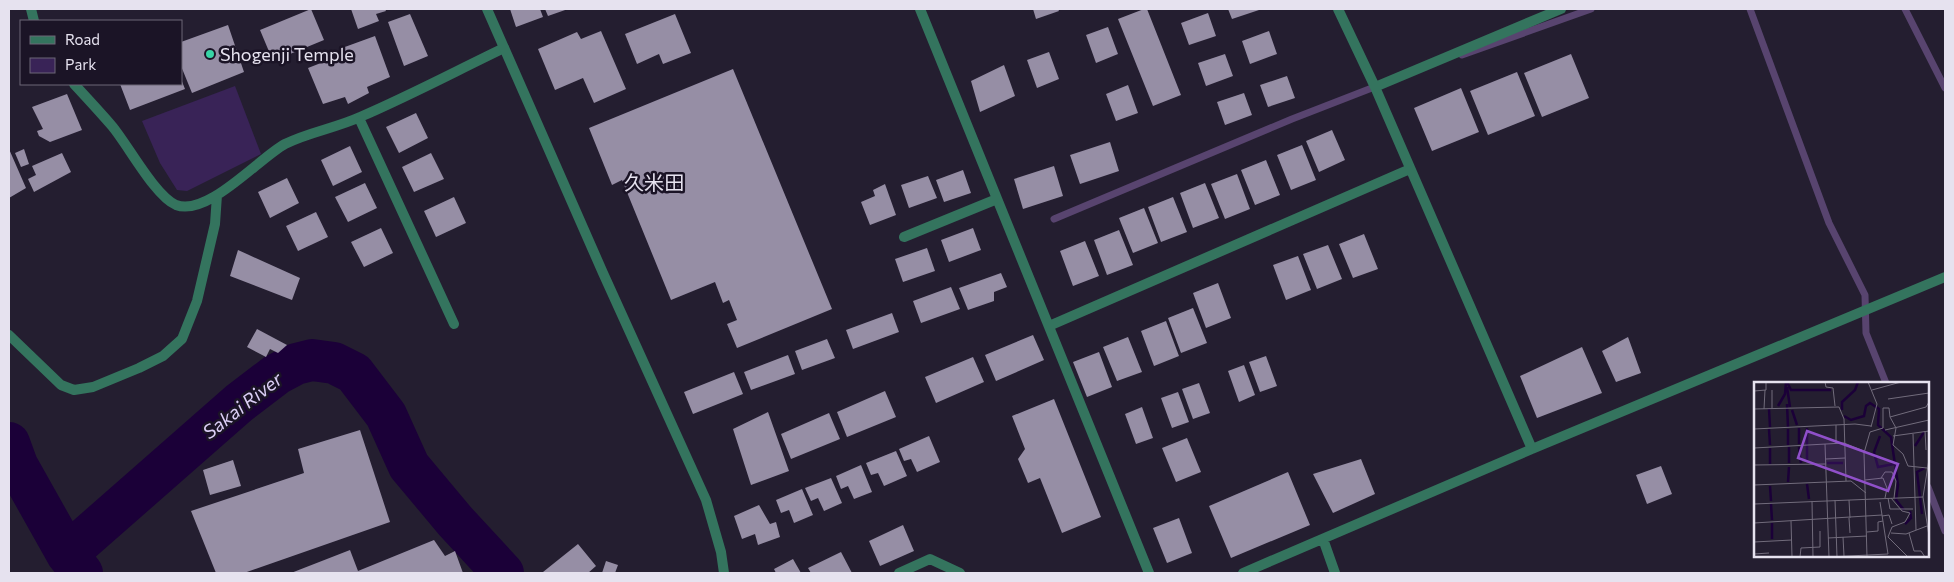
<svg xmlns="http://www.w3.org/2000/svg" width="1954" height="582" font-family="Commissioner,'Noto Sans JP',sans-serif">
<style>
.green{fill:#392357}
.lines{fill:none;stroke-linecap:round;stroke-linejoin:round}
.stream{stroke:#58446f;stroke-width:7}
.river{stroke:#1b0038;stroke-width:42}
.building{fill:#968ea5}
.minor{stroke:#34745e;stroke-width:10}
.tertiary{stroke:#34745e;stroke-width:10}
.poi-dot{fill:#38d4a6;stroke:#1b1426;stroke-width:2}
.labels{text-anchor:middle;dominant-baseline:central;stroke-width:5;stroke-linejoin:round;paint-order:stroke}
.poi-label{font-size:18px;fill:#e6e2ef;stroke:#1b1426;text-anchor:start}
.water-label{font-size:19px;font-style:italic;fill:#dbcef5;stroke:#1b1426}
.quarter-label{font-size:20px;fill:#e6e2ef;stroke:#1b1426}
.inset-river{fill:none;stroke:#1b0038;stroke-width:2.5}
.inset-road{fill:none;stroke:#726c7c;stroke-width:1}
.view{fill:#9050c9;fill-opacity:0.15;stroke:#9050c9;stroke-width:2.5}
.inset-edge{fill:none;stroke:#e6e2ef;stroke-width:2.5}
</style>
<rect width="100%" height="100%" fill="#241e30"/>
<path class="green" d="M235 86 261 154 187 191 177 190 160 163 142 121Z"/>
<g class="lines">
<path class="stream" d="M1750 9 1829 223 1865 295 1866 333 1886 383
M1905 9 1945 88
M1462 55 1591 9
M1054 219 1292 119 1377 86
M1928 487 1945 531"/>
<path class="river" d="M9 443 17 465 67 554 82 573
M67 554 239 403 277 374 296 364 312 360 334 363 354 373 386 415 409 466 455 521 503 573"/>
</g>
<path class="building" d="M311 9 324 40 273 61 260 30Z
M351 9H385L386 11 376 14 379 21 358 29Z
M510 9H540L543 17 516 27Z
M545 9H568L548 16Z
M1033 9H1058L1059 11 1036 19Z
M1144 9H1147L1181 95 1153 106 1118 19Z
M1228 9H1262L1232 19Z
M1208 13 1216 36 1189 45 1181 23Z
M410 14 428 56 404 66 388 22Z
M675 14 691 53 663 64 659 54 637 64 625 34Z
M228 25 244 72 192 93 181 66V42Z
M1108 27 1118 54 1096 63 1086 35Z
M601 31 626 89 594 103 583 78 555 90 538 49 577 32 581 39Z
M1269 31 1277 54 1250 64 1242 41Z
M375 36 390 77 367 87 369 93 348 104 345 97 323 104 308 68 344 54 342 48Z
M1049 52 1059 79 1037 88 1027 60Z
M1225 54 1233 76 1206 86 1198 63Z
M1571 54 1589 98 1542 117 1524 73Z
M1004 65 1015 96 980 112 971 81Z
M733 69 832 309 737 348 727 324 737 320 729 300 723 303 715 282 671 300 622 180 612 185 589 128Z
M1517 72 1535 116 1488 135 1470 91Z
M1287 76 1295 98 1268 107 1260 85Z
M181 79 185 89 130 110 120 84H181Z
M1128 85 1138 113 1116 121 1106 94Z
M1461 88 1479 132 1432 151 1414 108Z
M1244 93 1252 115 1225 125 1217 102Z
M67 94 82 130 50 142 39 136 37 131 43 129 32 107Z
M416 113 428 138 399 153 386 127Z
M1332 130 1345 160 1319 172 1306 141Z
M1110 142 1119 171 1080 184 1070 155Z
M1302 145 1316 180 1291 190 1277 155Z
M350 146 362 172 333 186 321 160Z
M9 149 26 188 9 198Z
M24 149 29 164 21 167 15 153Z
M62 153 71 172 34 192 28 179 36 175 32 166Z
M431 153 444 179 414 192 402 167Z
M1266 160 1280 195 1255 205 1241 170Z
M1054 166 1063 196 1023 209 1014 179Z
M963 170 971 193 944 202 936 180Z
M1237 174 1250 209 1225 219 1211 184Z
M928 176 937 198 909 208 901 185Z
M287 178 299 203 270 218 258 192Z
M365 183 377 208 348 222 335 197Z
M1205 183 1219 218 1193 228 1180 193Z
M885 184 896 215 870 225 861 202 875 196 873 190Z
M454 197 466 223 436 237 424 211Z
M1173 197 1187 232 1161 242 1148 207Z
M1144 208 1158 243 1133 253 1119 218Z
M316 212 328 237 298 251 286 226Z
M381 228 393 253 364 267 351 242Z
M973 228 981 250 949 262 941 240Z
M1119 230 1133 265 1107 275 1094 240Z
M1364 234 1378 269 1353 278 1339 244Z
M1085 241 1099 276 1073 286 1060 251Z
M1328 245 1342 279 1317 289 1303 254Z
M927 248 935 271 903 282 895 259Z
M238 250 300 278 292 300 230 276Z
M1298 256 1311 290 1286 300 1273 265Z
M1001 273 1007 287 994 292V301L968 310 959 288Z
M1218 283 1231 318 1206 328 1193 293Z
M951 287 960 309 921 323 913 301Z
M1193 308 1207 343 1181 353 1168 318Z
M892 313 899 332 853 349 846 330Z
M1166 321 1179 356 1154 366 1141 331Z
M257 329 287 345 278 353 270 349 266 357 247 347Z
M1033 335 1044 360 996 381 985 355Z
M1128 337 1142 372 1117 381 1103 347Z
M1628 337 1641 373 1616 382 1602 351Z
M827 339 835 358 802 370 795 351Z
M1582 347 1602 393 1537 418 1520 376Z
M1099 352 1112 387 1087 397 1073 362Z
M788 355 795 374 751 390 744 372Z
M1266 356 1277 386 1260 392 1249 362Z
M973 357 984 382 936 403 925 377Z
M1244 365 1255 395 1239 402 1228 371Z
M734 372 743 394 693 414 684 392Z
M1199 383 1210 413 1193 419 1182 389Z
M885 391 896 417 847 437 837 412Z
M1178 392 1189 422 1172 428 1161 398Z
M1054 399 1101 517 1062 533 1040 478 1028 483 1018 459 1025 449 1012 416Z
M1142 407 1153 438 1136 444 1125 414Z
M768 412 789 471 751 485 733 429Z
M829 413 840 439 791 459 781 434Z
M360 430 390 522 244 573H216L191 511 304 473 298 449Z
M929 436 940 462 917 472 911 459 904 461 899 449Z
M1187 438 1201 472 1176 482 1162 448Z
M896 451 907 476 884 486 878 473 871 475 866 463Z
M1361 459 1375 494 1333 513 1313 474Z
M233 460 241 486 210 495 203 470Z
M861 465 872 492 854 499 848 486 841 489 836 476Z
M1661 466 1672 494 1647 504 1636 475Z
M1288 472 1310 525 1231 558 1209 506Z
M831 478 842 503 824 511 818 498 811 501 805 488Z
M802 489 813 515 794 523 789 510 781 513 776 500Z
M759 505 770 524 776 522 780 537 758 545 755 534 742 539 734 516Z
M1179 518 1192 553 1167 563 1153 528Z
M903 525 914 551 880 566 869 541Z
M434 540 445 556 455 551 463 573H291L350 550 358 571Z
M578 544 596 566 588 573H544L543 572Z
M841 552 852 573H811L808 568Z
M793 559 801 573H776L774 569Z
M606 561 618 565 615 573H602Z"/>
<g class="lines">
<path class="minor" d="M31 9 34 21
M920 9 1149 573
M1338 9 1375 87 1532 449
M74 84C87 98 100 112 112 126 128 145 155 196 176 205 208 217 259 158 285 144 309 132 336 128 360 117 409 96 456 71 504 48
M1375 87 1561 9
M359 118 454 324
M904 237 997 199
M1049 326 1410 169
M9 335 61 385 74 390 93 387 139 368 163 356 182 339 197 301 215 224 217 195
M1323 539 1335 573
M899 573 930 559 960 573
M1243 573 1532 449 1945 277"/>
<path class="tertiary" d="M487 9 603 273 706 500 721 552 724 573"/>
</g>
<circle class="poi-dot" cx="210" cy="54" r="5"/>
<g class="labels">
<g class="poi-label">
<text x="220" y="54">Shogenji Temple</text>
</g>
<g class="water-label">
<text transform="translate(242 405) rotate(-38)">Sakai River</text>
</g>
<g class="quarter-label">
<text x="654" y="182">久米田</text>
</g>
</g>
<g transform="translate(1754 382)">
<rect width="175" height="175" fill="#241e30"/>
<path class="inset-river" d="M33 0 37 8H77M33 5 36 25M33 22 34 45M24 24 31 12 32 0M15 27 16 45M38 28 43 43M88 28V20L101 8 104 0M90 34 97 38 110 34 112 24 116 21 125 27 124 43 137 55 144 103 142 118 150 128M45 46V62M53 46V80M15 47 16 63M34 47V63M126 54 120 70 124 85 140 82M161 64 170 50M35 65V81M45 65 47 81M16 66V82M73 81H89M34 100 35 85M53 102 55 117M16 104 17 119M17 122 18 138M168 132 163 90 171 86M18 141V157M151 142 157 136 156 129"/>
<path class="inset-road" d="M71 0 72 5 79 6 81 24M114 0 123 22 117 45M118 8 147 0M0 9 12 8V0M134 17 175 11M18 26V8M0 27 85 25 90 37 92 99M10 27 11 8M136 35 172 25 175 20M82 43V62M0 47 101 42 117 44M131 48 175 38M171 49 172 68M159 52 162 148M139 54 175 49M71 62 75 175M0 66 90 61 110 69M72 77 91 76M175 77 169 115 175 154M0 83 72 82M127 96 131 90H138L142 99 140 116M111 98 129 96 133 106 131 116M0 103 97 99 112 111M134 116 136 127H159M137 116 148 129 156 131 151 140 138 145 134 155 154 175M81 118 83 175M95 118 96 136M58 119 59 175M126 120 134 172M0 122 169 115M128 134 135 133 138 142M95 136 96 151M37 139 38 175M0 141 128 133M113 150 124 149V140L129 139M137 151 152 152 173 144M155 151 160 169H167L171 175M89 155 90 174M74 156 113 154M0 160 38 158M0 172 15 171M46 175 47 166 66 165V149M75 175 134 172M113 175 110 71 116 50 129 46V26H135L136 35 142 46 139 63 149 72 154 84 173 86"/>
<path class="view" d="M53 49 144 82 134 109 44 76Z"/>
<rect width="175" height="175" class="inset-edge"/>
</g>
<rect width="1954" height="582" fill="none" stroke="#e6e2ef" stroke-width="20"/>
<rect x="20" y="20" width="162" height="65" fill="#1b1426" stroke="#6c6676"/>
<rect x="30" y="36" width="25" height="8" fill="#34745e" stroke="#6c6676"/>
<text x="65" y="45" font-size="15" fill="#e6e2ef">Road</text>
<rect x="30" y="58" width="25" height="15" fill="#392357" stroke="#6c6676"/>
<text x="65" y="70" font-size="15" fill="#e6e2ef">Park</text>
</svg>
